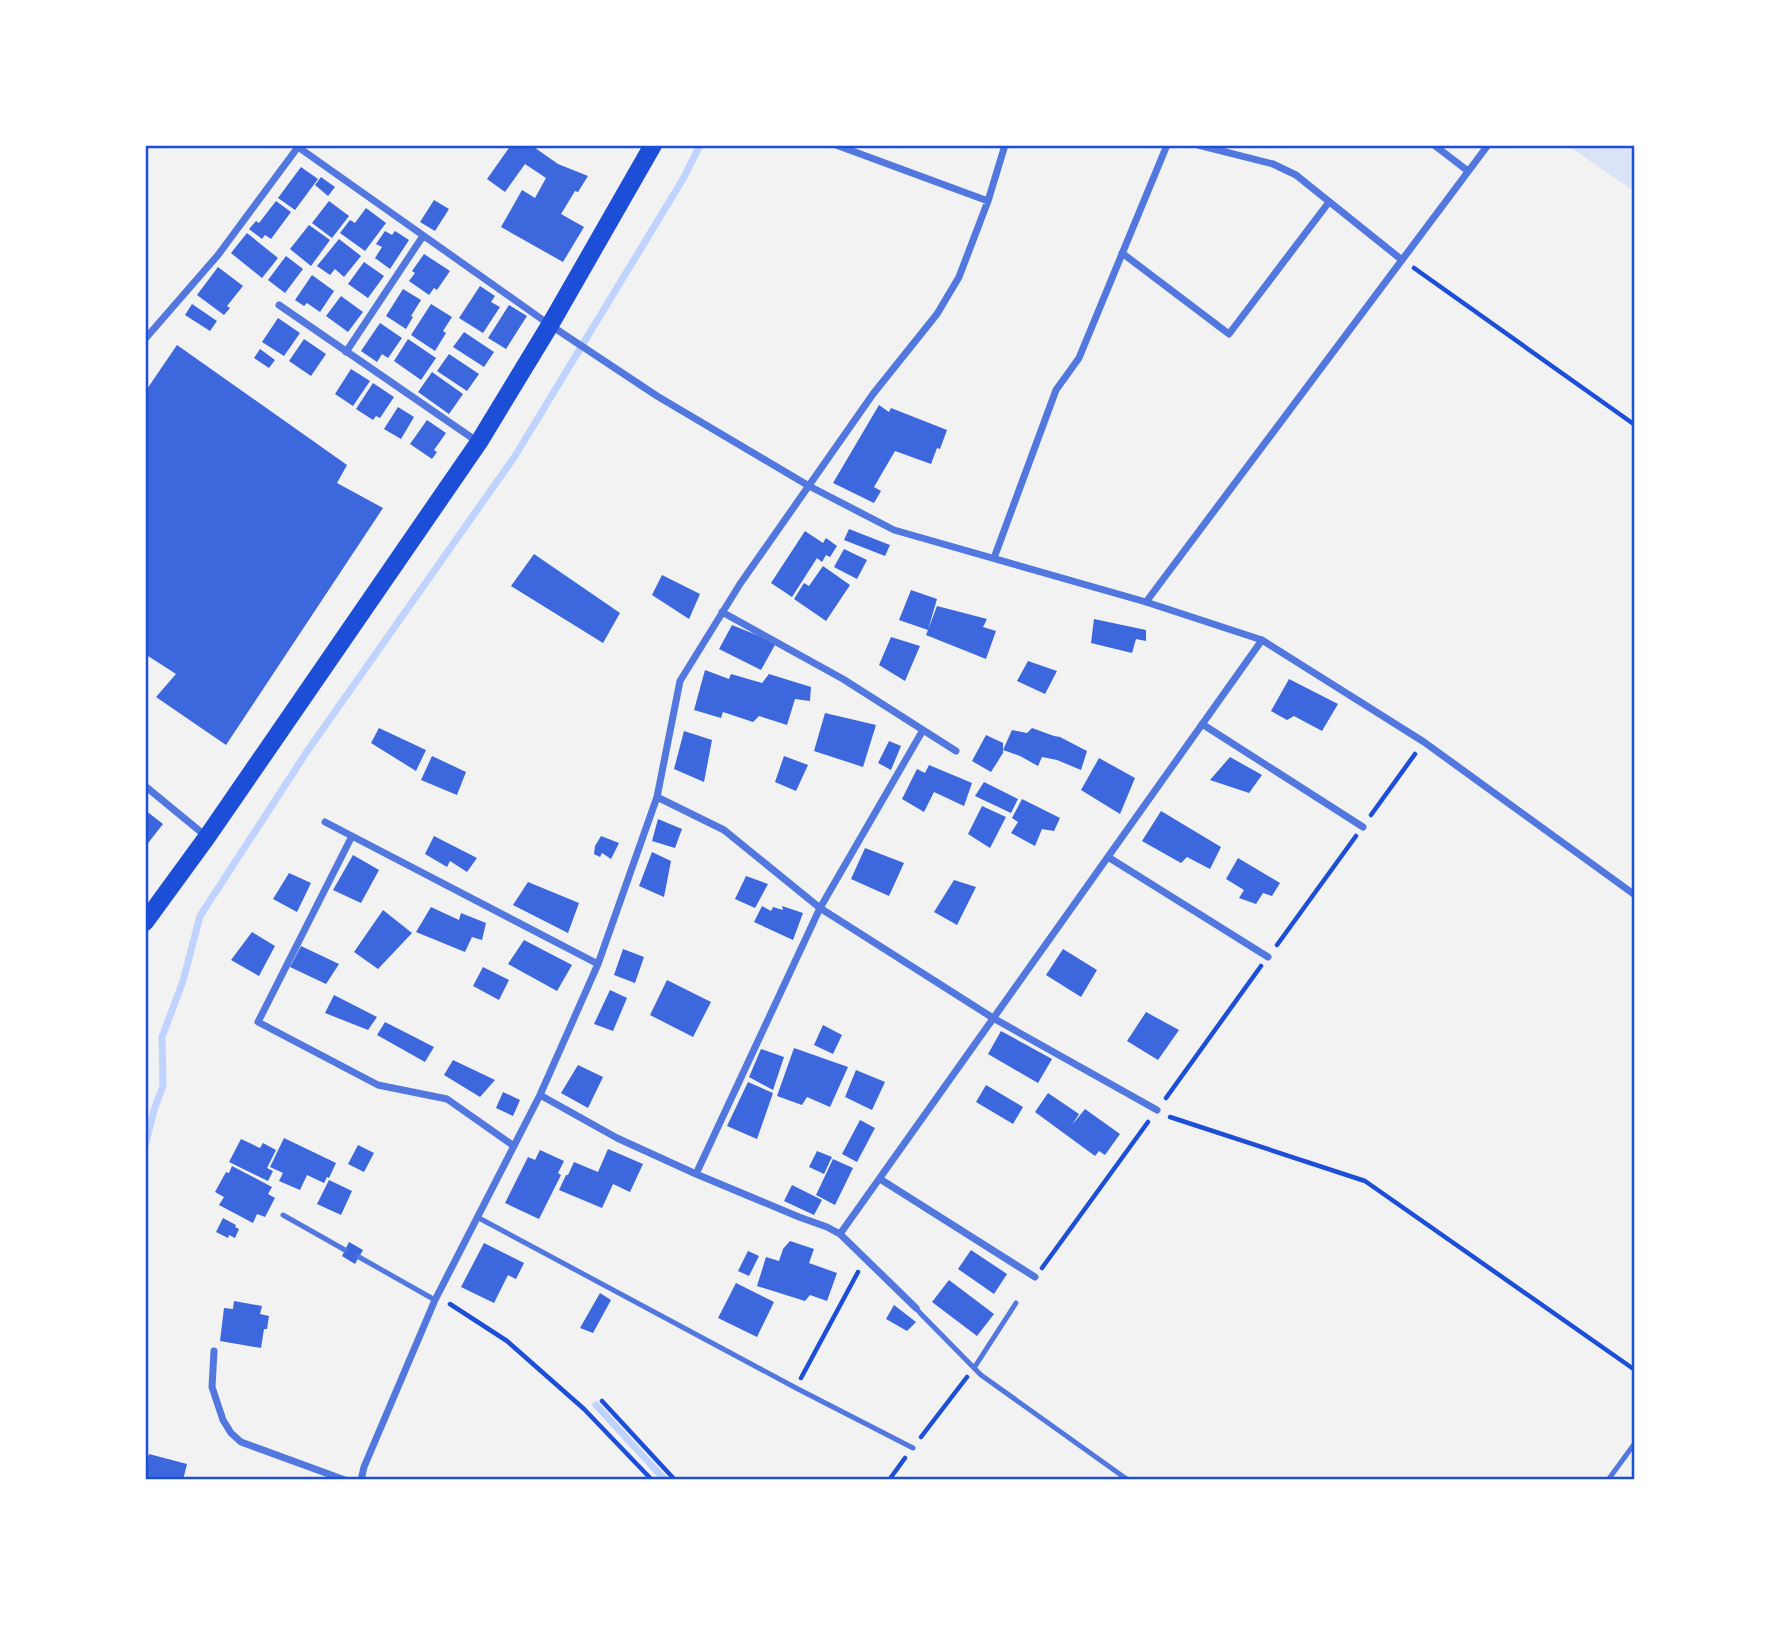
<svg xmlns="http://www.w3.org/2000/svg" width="1780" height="1625" font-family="Overpass,sans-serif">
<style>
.green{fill:#dbe4f7}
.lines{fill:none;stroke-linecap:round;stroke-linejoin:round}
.stream{stroke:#bfd3fe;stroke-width:7}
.building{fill:#3d67dc}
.path{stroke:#1d4ed8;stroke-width:4.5}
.service{stroke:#5277de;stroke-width:5}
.minor{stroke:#5277de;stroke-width:7}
.primary{stroke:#1d4ed8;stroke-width:18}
.neatline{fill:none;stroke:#1d4ed8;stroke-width:2.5}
</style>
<rect width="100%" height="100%" fill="#f2f2f2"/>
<path class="green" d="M1567 145H1635V192Z"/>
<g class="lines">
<path class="stream" d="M145 1146 155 1107 163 1086 162 1037 183 981 200 916 308 750 515 456 683 179 700 145
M596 1405 665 1480"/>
</g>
<path class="building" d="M511 145H531L558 164 588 176 578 192 575 191 561 214 584 227 563 262 501 227 522 190 535 198 546 178 525 164 505 192 487 179Z
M301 167 318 179 295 210 278 198Z
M321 177 335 187 328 196 315 185Z
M434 200 449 209 435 231 420 222Z
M276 201 291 212 271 239 265 235 262 239 249 229 256 221 259 223Z
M329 201 349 216 332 238 312 223Z
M366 208 386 223 365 251 340 233 350 220 355 223Z
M309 225 330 240 311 266 290 249Z
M385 231 392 235 395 231 409 240 390 269 375 258 382 247 376 244Z
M247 233 278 258 262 278 231 253Z
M339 239 361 256 344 277 335 269 330 275 317 266Z
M424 254 450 271 437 290 434 288 429 295 409 281 415 273 412 271Z
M286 256 303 269 285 293 268 280Z
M364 262 384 276 368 298 348 284Z
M218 267 243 286 227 306 230 308 224 315 197 295Z
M312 275 334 291 320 312 307 303 304 306 295 300Z
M480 286 495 296 491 302 500 307 483 333 459 318Z
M403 289 421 300 411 316 413 317 406 329 386 316Z
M341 296 363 312 348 332 326 316Z
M192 304 217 321 210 331 185 315Z
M431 304 452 317 443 331 446 333 435 351 411 335Z
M509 305 527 316 506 349 488 338Z
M278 318 300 333 284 356 262 342Z
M380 323 402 338 388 358 382 354 377 362 361 351Z
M464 332 494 352 484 367 453 347Z
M304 339 326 354 311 376 289 361Z
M408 339 436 358 421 380 394 361Z
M177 345 347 465 337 483 383 508 226 745 156 697 176 674 145 654V392Z
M260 349 275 360 269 368 254 358Z
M449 354 479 374 467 391 437 371Z
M351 369 370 381 353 406 335 394Z
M432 372 463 394 449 414 418 392Z
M373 383 394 397 380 418 376 416 373 420 356 409Z
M879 405 889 412 891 408 947 430 940 449 937 448 931 464 895 451 874 487 881 491 874 503 833 483Z
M398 407 414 417 401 439 384 429Z
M427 420 446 433 434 450 437 452 432 459 410 444Z
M849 529 890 545 885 556 844 540Z
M805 531 823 543 826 538 837 546 830 557 826 555 822 562 817 558 792 597 771 583Z
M844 549 867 560 857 579 834 567Z
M534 554 620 613 603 643 511 586Z
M823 566 850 585 826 621 794 599 804 583 809 586Z
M662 575 700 594 689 619 652 595Z
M911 590 937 599 928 630 937 606 987 619 983 627 996 631 986 659 926 635 928 630 899 620Z
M1094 619 1146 630V641L1136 639 1132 653 1091 643Z
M732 625 776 643 761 670 719 649Z
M891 637 920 646 905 681 879 665Z
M1028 661 1057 671 1045 694 1017 681Z
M705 670 729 679 731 674 762 683 769 674 811 687 810 701 795 699 787 725 759 716 753 722 723 712 721 718 694 710Z
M1289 679 1338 704 1322 731 1294 716 1287 720 1271 711Z
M825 713 876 725 863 767 814 751Z
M379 728 426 750 416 771 371 743Z
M1032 728 1054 736 1060 737 1087 751 1081 770 1057 760 1042 757 1038 766 1020 756 1003 750V753L991 772 972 761 986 735 1003 743V750L1012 730 1027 733Z
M684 731 712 740 704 782 674 769Z
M889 741 901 746 891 770 878 763Z
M432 756 466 772 457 795 421 780Z
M784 756 808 765 796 791 775 782Z
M1230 757 1262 775 1249 793 1210 780Z
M1099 758 1135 778 1120 814 1081 790Z
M929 765 972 783 964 806 934 792 924 812 902 799 917 769 925 773Z
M984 782 1018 799 1011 813 975 796Z
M1022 799 1060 818 1054 831 1042 829 1035 846 1011 833 1018 822 1012 818Z
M982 806 1006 817 990 848 968 834Z
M145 810 163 824 145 847Z
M1161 811 1221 847 1210 869 1187 857 1181 863 1142 841Z
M658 819 682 829 675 848 652 841Z
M434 836 477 858 467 872 450 861 447 867 425 854Z
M601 836 619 843 611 859 602 853 600 857 594 854 595 846Z
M865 848 904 863 889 896 851 879Z
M652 852 671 861 664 897 639 886Z
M353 855 379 870 361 903 333 890Z
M1238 858 1280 883 1272 896 1263 893 1256 904 1239 898 1244 890 1226 879Z
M289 873 311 883 297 912 273 899Z
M746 876 768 884 755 908 735 899Z
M954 880 976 887 957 925 934 912Z
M528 882 579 903 568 933 513 905Z
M762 906 771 911 773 907 783 910 782 906 803 913 793 940 754 922Z
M431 907 459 920 461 913 486 923 482 940 472 937 465 952 416 932Z
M383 910 412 933 378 969 354 952Z
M252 932 275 946 259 976 231 960Z
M524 940 572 965 557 991 508 964Z
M301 946 339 964 326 984 290 967Z
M623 949 644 957 635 983 614 975Z
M1063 949 1097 970 1081 997 1046 975Z
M483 967 509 980 499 1000 473 986Z
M667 980 711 1002 693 1037 650 1015Z
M610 990 627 998 613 1031 594 1024Z
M334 995 377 1017 368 1030 325 1013Z
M1146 1012 1179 1030 1158 1060 1127 1041Z
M385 1022 434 1047 425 1062 377 1035Z
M823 1025 842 1035 833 1054 814 1045Z
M1001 1031 1052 1059 1038 1083 988 1054Z
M794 1048 848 1067 830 1107 807 1097 802 1105 777 1096Z
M761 1049 784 1057 773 1090 749 1077Z
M453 1060 495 1080 480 1097 444 1075Z
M578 1065 603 1077 588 1108 561 1093Z
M856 1070 885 1082 872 1110 845 1097Z
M748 1082 773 1093 757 1139 727 1126Z
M986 1085 1023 1107 1013 1124 976 1102Z
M503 1092 520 1100 513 1116 496 1108Z
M1048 1093 1079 1114 1072 1125 1085 1109 1120 1134 1105 1155 1099 1151 1095 1156 1035 1112Z
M860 1120 875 1128 857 1162 842 1154Z
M284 1138 336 1163 329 1178 327 1177 324 1183 307 1175 300 1190 279 1181 283 1173 270 1167Z
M241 1139 260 1148 263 1143 276 1150 267 1168 273 1171 268 1181 229 1162Z
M358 1145 374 1153 364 1172 348 1164Z
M608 1149 643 1164 630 1192 613 1184 602 1208 559 1190 566 1175H568L574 1162 598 1172Z
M540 1150 564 1161 558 1173 561 1175 539 1219 505 1203 528 1157 535 1160Z
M817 1151 832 1157 824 1174 809 1167Z
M833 1159 853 1168 835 1205 816 1195Z
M232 1166 272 1187 268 1194 275 1198 265 1217 257 1214 253 1223 219 1205 224 1197 215 1192 226 1172 229 1173Z
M329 1180 352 1191 341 1215 317 1204Z
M792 1185 822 1200 814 1215 784 1201Z
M223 1218 236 1225 235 1227 239 1229 235 1238 229 1235 228 1238 216 1232Z
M790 1241 814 1249 809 1263 837 1273 827 1301 810 1295 805 1301 757 1286 766 1257 779 1261 783 1249Z
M349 1242 363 1250 355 1264 342 1256Z
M484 1243 524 1263 516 1279 508 1275 494 1303 461 1287Z
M971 1250 1007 1274 994 1294 958 1269Z
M748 1251 759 1256 749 1276 738 1271Z
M949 1280 994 1314 977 1336 932 1302Z
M736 1283 774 1302 757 1337 718 1318Z
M600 1293 611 1300 593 1333 580 1328Z
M234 1301 262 1306 260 1314 269 1316 267 1329H264L261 1348 220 1341 224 1308 233 1309Z
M894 1305 916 1322 907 1331 886 1319Z
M149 1454 187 1464 183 1480H145V1468Z"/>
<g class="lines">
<path class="path" d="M1414 268 1635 425
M1371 815 1415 754
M1277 945 1356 836
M1166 1098 1261 966
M1170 1117 1365 1181 1635 1370
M1042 1268 1148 1122
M450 1304 507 1341 584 1409 652 1480
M801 1378 858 1272
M602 1401 675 1480
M921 1437 967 1377
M889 1480 905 1458"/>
<path class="service" d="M283 1215 345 1250
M477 1217 796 1388 913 1448
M359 1257 435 1300
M916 1308 921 1314 981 1375 1128 1480
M974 1368 1016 1303
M1608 1480 1635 1443"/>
<path class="minor" d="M836 145 988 201
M1198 145 1273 164 1296 175 1402 260
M1434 145 1468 171
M1122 253 1229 334 1329 202
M279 305 478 442
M145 339 218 255 298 147 550 325 657 396 809 486 894 530 1146 602 1262 640 1424 742 1635 895
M346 352 423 236
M994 558 1056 390 1079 358 1167 145
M1146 602 1488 145
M722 612 843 679 956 751
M1202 724 1363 827
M145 786 207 837
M657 797 724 830 820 908 993 1018 1157 1110
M325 822 598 964
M352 836 258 1022 378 1085 447 1099 514 1146
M1108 857 1268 957
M540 1095 617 1138 696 1174 799 1217 827 1227 840 1234 916 1308
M696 1174 820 908 923 730
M880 1179 1035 1277
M840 1234 1262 640
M214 1351 212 1387 223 1420 231 1433 241 1442 345 1480
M361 1480 364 1467 435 1300 540 1095 598 964 657 797 680 681 740 584 873 394 937 314 959 277 988 201 1005 145"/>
<path class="primary" d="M145 922 207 837 479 442 550 325 653 145"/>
</g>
<rect width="1780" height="1625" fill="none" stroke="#ffffff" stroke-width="294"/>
<rect x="147" y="147" width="1486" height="1331" class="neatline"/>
</svg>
